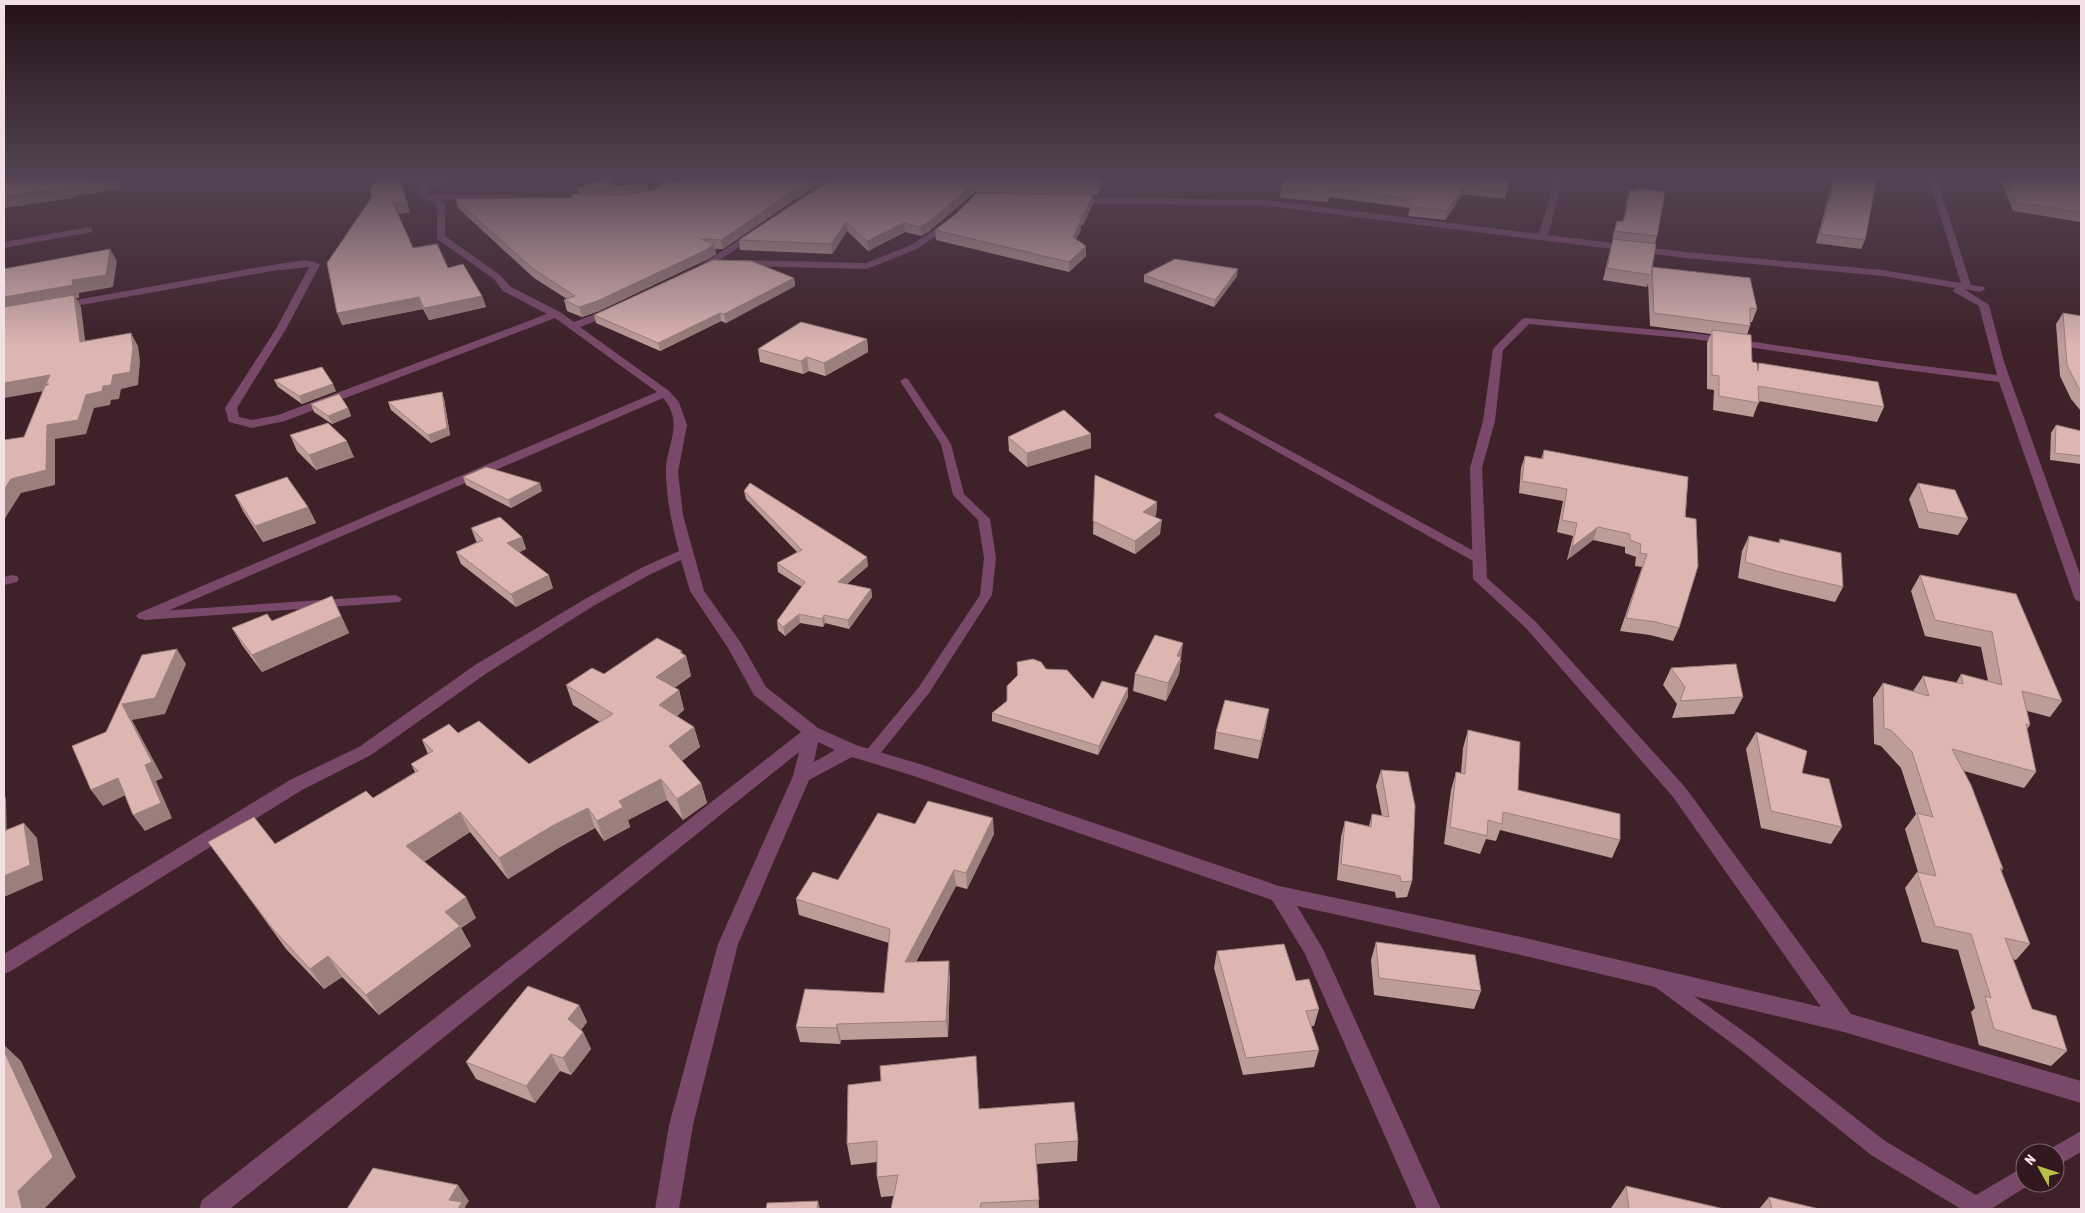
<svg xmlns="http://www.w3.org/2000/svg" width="2085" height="1213" font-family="'Asap Condensed',sans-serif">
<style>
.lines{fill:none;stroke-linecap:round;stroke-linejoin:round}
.lane{fill:#7a496a;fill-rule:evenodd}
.street{fill:#7a496a;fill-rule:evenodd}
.wall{fill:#be9d99}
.shaded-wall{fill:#9b7f7d}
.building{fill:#ddb6b2;stroke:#9b7f7d}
</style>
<rect width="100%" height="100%" fill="#3e2129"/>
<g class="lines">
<path class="lane" d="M905 378 908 379 951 444 964 494 990 519 996 558 992 595 929 693 875 760 870 761 865 760 863 756 865 752 919 687 980 595 984 558 978 520 953 495 941 444 900 381Z
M1219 412 1483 556 1485 559 1479 563 1475 562 1215 417 1214 415Z
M396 595 402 599 400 602 144 620 138 616 144 612Z
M1661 974 1667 977 1753 1038 1885 1141 1976 1195 2025 1166V1183H2032L1991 1209H1961L1871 1155 1741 1050 1655 987 1652 982 1655 977Z
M2081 1131V1152L2055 1167V1153H2047L2048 1150Z"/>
<path class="street" d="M392 176C405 176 413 182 423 182 435 183 446 176 458 176L439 185 426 187 428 194 588 197 589 199 585 202 438 199 445 203V236L500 275 511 287 560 312 574 322 608 309H616L617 311 616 313 580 327 669 391 679 402 687 425 678 472 683 515 704 591 741 643 766 687 818 728 856 745 923 765 1279 886 1521 937 1821 1007 1673 797 1526 628 1473 579 1470 468 1483 421 1493 349 1522 319 1526 318 1693 333 1898 363 1997 375 1979 306 1954 292 1953 290 1955 288 1883 276 1686 258 1267 206 1074 203 1070 200 1074 197 1267 200 1539 234 1556 176H1564L1548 235 1686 252 1883 270 1961 283 1928 176H1936L1971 285 1984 287 1985 289 1980 292 1964 289 1989 305 2004 362 2081 577V602L2076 600 2074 597 1999 382 1898 369 1693 339 1529 324 1503 350 1495 421 1482 468 1487 578 1536 622 1685 787 1851 1014 2081 1081V1103L1844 1032 1521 955 1297 906 1323 949 1441 1209H1417L1305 954 1272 900 911 775 852 757 809 780 738 944 693 1125 679 1209H655L669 1125 718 944 793 776 799 752 230 1209H199L202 1200 801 732 754 695 728 648 690 591 681 560 651 574 595 605 487 673 371 755 302 790 11 971 4 974V954L290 780 359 747 475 665 585 599 641 568 679 551C672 525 667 502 666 475 664 448 686 424 663 398L149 619H139L136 616 139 613 657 392 555 318 285 421 252 428 229 422 225 408 276 329 309 267 272 271 59 309 54 306 59 303 272 265 305 260 318 263 320 265 286 329 237 408 239 417 252 420 278 415 547 314 503 291 494 279 437 239V204L421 198 417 186ZM818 742 835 750 814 762Z
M667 176H675L659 196 649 197V193L653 192Z
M951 219 955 222 954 224 917 249 867 269 738 266 733 263 738 260 866 263 911 245Z
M89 227 92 228V232L4 248V242Z
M756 229 761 232 759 234 701 272H695L693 270Z
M12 575 17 576 19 579 17 582 4 585V577Z"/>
</g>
<path class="wall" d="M684 176H835L797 198 723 249H715L716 254 708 259 599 311 582 317 567 311 564 300 567 299 534 278 458 208 455 199 572 198 627 195 629 194H579L577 188 612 182 611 186 648 191 657 189 683 181Z
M836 176H1106L1098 195 975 192 928 232 921 236 905 232 868 251 847 231 832 254 740 250 739 240Z
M1510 176 1505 199 1463 194 1445 220 1408 216 1410 208 1329 197 1328 202 1280 198 1281 189Z
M1834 176H1877L1865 240 1861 249 1816 243Z
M1999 176H2081V224L2080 222 2013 211Z
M1630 190 1657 236 1655 244 1652 267 1757 309 1752 322H1750V326L1747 335 1752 362 1757 367 1759 363 1884 407 1877 422 1759 401 1753 417 1713 410 1714 390 1707 389V343L1711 334 1650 326 1648 283 1647 287 1603 280 1610 250 1613 241H1612L1614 231 1617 221 1622 222 1624 219 1627 199Z
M372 197 410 212 398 214 413 248 448 268 482 296 486 307 429 320 423 309 342 325Z
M1093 204 1083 225H1081V230L1076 239 1086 256 1069 272 936 240 935 230Z
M1144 275 1237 276 1214 307 1144 282Z
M794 278 795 286 726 323 721 321 660 351 596 323 594 315Z
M2063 313 2081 316V411L2071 399 2060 376 2056 324Z
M867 339 868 352 825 376 809 371 803 374 760 362 758 349Z
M274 380 336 391 302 404 278 387Z
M442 392 444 399 450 435 431 443 391 410 388 402Z
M311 404 348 408 351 416 332 424 314 412Z
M2056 425 2081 431V464L2050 460 2051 433Z
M1091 434V448L1027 467 1009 451 1008 437Z
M290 435 354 457 316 470 297 451Z
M1544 450 1688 477 1679 628 1673 641 1650 635 1620 631 1642 567 1635 566 1636 557 1625 553V547L1593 540 1567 560 1573 536 1557 532 1563 501 1519 493 1521 468 1525 456 1541 459Z
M1095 475 1157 502 1156 515 1154 517 1160 534 1135 554 1093 534Z
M463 477 542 491 511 508 466 485Z
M1918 483 1968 519 1958 535 1919 528 1909 499Z
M744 491 868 566 847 584 871 589 872 597 849 629 825 623 823 627 800 623 785 636 778 630 777 621 802 587 778 572 777 563 797 552 746 499Z
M235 495 308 507 316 523 263 542 243 511Z
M471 528 522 537 526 549 519 552 553 588 516 607 461 564 456 552 477 542 476 541Z
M1749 536 1778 543 1780 539 1843 587 1835 602 1773 587 1738 578 1742 551Z
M1920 575 2016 594 2062 701 2050 717 2027 711 2030 725 2027 729 2036 772 2024 788 1964 771 2003 869 2001 871 2030 944 2016 960 2013 959 2032 1009 2067 1051 2051 1066 1979 1045 1971 1012 1975 1008 1958 950 1922 942 1905 888 1917 872H1918L1905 829 1916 814 1901 768 1881 746 1874 744 1873 698 1883 683 1913 691 1923 676 1956 683 1961 674 1988 681 1981 647 1925 636 1911 591Z
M332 596 349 633 262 672 242 645 232 628 272 621Z
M682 654 686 656 691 676 674 688 679 690 684 710 677 716 694 727 700 747 682 761 701 783 707 803 683 820 667 800 628 820 630 827 604 841 595 828 560 847 508 879 470 832 424 862 476 918 461 928 471 946 379 1015 342 977 324 989 286 949 208 842 275 844 373 798 415 772 411 764 428 754 422 740 458 733 529 764 600 722 573 705 566 685Z
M1182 660 1180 663 1179 674 1166 701 1133 691 1135 674Z
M1017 662 1046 669 1093 699 1128 697 1098 755 992 721V713L1007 701 1017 676Z
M1671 668 1743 697 1734 714 1672 718 1677 704 1663 685Z
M1266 726 1258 759 1214 749 1216 732Z
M1468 730 1518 790 1620 840 1612 858 1500 830 1496 841 1486 839 1480 854 1444 844 1451 790 1456 772 1461 773 1463 748Z
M1756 732 1802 773 1842 827 1831 844 1761 828 1746 749Z
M1381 770 1412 881 1407 897 1396 898 1395 892 1337 880 1341 837 1345 821 1369 826 1372 814 1382 816 1376 786Z
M915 824 994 834 967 889 956 886 916 962 950 977 948 1037 841 1040 840 1044 800 1042 796 1027 884 993 889 943 799 915 796 899 838 880Z
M1376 942 1481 991 1474 1009 1374 995 1371 960Z
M1217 951 1296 981 1319 1009 1314 1026H1311L1319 1050 1314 1067 1243 1075 1214 968Z
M579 1005 587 1022 581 1030 583 1032 591 1049 571 1075 560 1071 535 1103 476 1079 466 1062Z
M979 1109 1078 1141 1077 1161 1037 1164 1039 1209H891L894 1196 881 1197 877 1177V1162L851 1165 847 1144Z
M1626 1186 1724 1209H1611V1208Z
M1769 1197 1819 1209H1759Z"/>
<path class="shaded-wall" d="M114 176H121L120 189 75 196 74 198 4 208V196Z
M819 176H835L797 198 723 249 721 240 796 189Z
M1102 176H1106L1098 195V186Z
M610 177 612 182 610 188 607 186Z
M401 182 410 212 397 214 393 203Z
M975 183V192L928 232 921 236 920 227Z
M647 185 648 191 629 194 628 188Z
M1465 185 1463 194 1445 220 1447 211Z
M1093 195V204L1083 225V216Z
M1081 220V230L1072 247 1073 237Z
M846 222 847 231 832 254 831 244Z
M904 223 905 232 868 251 867 241Z
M714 244 716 254 708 259 599 311 582 317 579 307Z
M1086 246V256L1069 272V262Z
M110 249 117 261 113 287 79 293V298H76L81 307 87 355 4 311V297L72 280Z
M1238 269 1237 276 1214 307 1215 300Z
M794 278 795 286 726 323 724 314Z
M482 296 486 307 429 320 424 308Z
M419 297 423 309 342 325 337 313Z
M720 313 721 321 660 351 658 343Z
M131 333 138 346 140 361 138 385 121 389 119 399 111 400 110 405 94 408 86 434 55 439V485L21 493 4 520V490L47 425 86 395 103 386 113 375Z
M867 339 868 352 825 376 824 363Z
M807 357 809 371 803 374 801 361Z
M50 375V390L4 398V383Z
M333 384 336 391 302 404 299 396Z
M442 392 444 399 450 435 431 443 428 435Z
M348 408 351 416 332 424 328 416Z
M1091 434V448L1027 467V453Z
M347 441 354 457 316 470 309 455Z
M540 483 542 491 511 508 508 500Z
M1157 502 1156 515 1142 525 1143 512Z
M308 507 316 523 263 542 255 526Z
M1162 520 1160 534 1135 554V541Z
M1598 527 1593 540 1567 560 1572 547Z
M522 537 526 549 512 556 507 543Z
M867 557 868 566 839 590 838 582Z
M549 575 553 588 516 607 511 594Z
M871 589 872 597 849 629 848 620Z
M332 596 349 633 262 672 252 655Z
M799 614 800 623 785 636 783 627Z
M824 615 825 623 823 627 822 619Z
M1183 643 1179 674 1166 701 1168 683 1177 656Z
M177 649 186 664 165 714 132 720 163 778 156 781 172 818 145 831 133 815 145 765 122 704Z
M682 651 683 658 686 656 691 676 662 697 656 677Z
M1128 688V697L1098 755 1099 746Z
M679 690 684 710 664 725 659 705Z
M1269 709 1266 726 1258 759 1261 741Z
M694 727 700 747 675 766 669 746Z
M118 778 130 793 103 806 91 790Z
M661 779 667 800 628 820 630 827 604 841 597 821 619 801Z
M701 783 707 803 683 820 677 799Z
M4 796 6 798 7 850 4 846Z
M588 808 595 828 560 847 508 879 499 858 552 826Z
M460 812 470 832 417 866 406 846Z
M993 818 994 834 967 889 966 873Z
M24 823 37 838 43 880 4 897V876Z
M954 870 956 886 907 978 905 962Z
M466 897 476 918 461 928 471 946 379 1015 366 995 445 912Z
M328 956 342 977 324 989 310 969Z
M949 961 950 977 948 1037 946 1021Z
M579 1005 587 1022 576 1036 568 1019Z
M837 1024 841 1040 840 1044 836 1028Z
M583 1032 591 1049 571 1075 563 1058Z
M4 1045 21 1061 76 1177 44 1209H19L4 1051Z
M551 1054 560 1071 535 1103 526 1086Z
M458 1185 469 1201 465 1207 467 1209H456L449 1200Z
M818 1201 820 1209H817Z"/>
<path class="building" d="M4 176H114V178L69 185 68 187 4 196Z
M383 176H399L406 201 393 203 413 248 437 244 448 268 463 264 482 296 424 308 419 297 337 313 327 263 372 197 370 188Z
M684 176H819L796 189 721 240 701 239 714 244 706 250 597 301 579 307 564 300 575 296 532 268 455 199 572 198 573 194 627 195 657 189 664 181H683Z
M836 176H1102L1098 186 975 183 927 223 920 227 904 223 867 241 846 222 831 244 739 240Z
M1285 176H1510L1507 190 1465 185 1447 211 1410 206 1413 199 1329 188 1330 193 1281 189Z
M1836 176H1877L1865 240 1820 234Z
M2006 176H2081V212L2017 203Z
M610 177 607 186 647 185 628 188H577Z
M1637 189 1665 192 1657 236 1615 231 1617 221 1623 222V219H1625L1630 190 1637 191Z
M977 193 1093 195 1083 216 1079 215 1081 220 1073 237 1086 246 1069 262 935 230 956 214Z
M1613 239 1656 244 1652 267 1750 278 1757 309 1750 308V326L1654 313 1652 267 1651 275 1607 268Z
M110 249 106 275 72 280 73 285 4 297V269Z
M1175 259 1238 269 1215 300 1144 275Z
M713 260 751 261 794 278 724 314 720 313 658 343 594 315Z
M74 295 80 342 131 333 133 347 130 372 113 375 111 385 103 386 102 391 86 395 78 420 47 425 46 470 11 479 4 490V440L24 437 45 386 49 384H46L50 375 4 383V307Z
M2063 313 2081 316V391L2078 387 2067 365Z
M801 322 867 339 824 363 807 357 801 361 758 349Z
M1712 330 1751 335 1752 362 1757 363 1758 371 1759 363 1878 382 1884 407 1758 386 1759 403 1719 396V376L1712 375Z
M322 367 333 384 299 396 274 380Z
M442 392 447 428 428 435 388 402Z
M339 394 348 408 328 416 311 404Z
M1064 410 1091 434 1027 453 1008 437Z
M328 423 347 441 309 455 290 435Z
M2056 425 2081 431V456L2055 453Z
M1544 450 1688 477 1685 517 1696 519 1698 566 1679 628 1656 622 1626 618 1647 554 1640 553 1641 544 1630 540V534L1598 527 1572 547 1577 523 1562 520 1567 489 1522 481 1525 456 1543 459Z
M486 467 540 483 508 500 463 477Z
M1095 475 1157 502 1143 512 1162 520 1135 541 1093 521Z
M287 477 308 507 255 526 235 495Z
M750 483 867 557 838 582 871 589 848 620 824 615 822 619 799 614 783 627 777 621 805 582 777 563 802 550 744 491Z
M1918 483 1955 490 1968 519 1928 512Z
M500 517 522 537 507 543 549 575 511 594 456 552 483 540 471 528Z
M1749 536 1780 543V539L1841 553 1843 587 1780 572 1745 562Z
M1920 575 2016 594 2062 701 2022 691 2030 725 2026 724 2036 772 1952 749 1971 785 2003 869 2000 868 2030 944 2005 938 2032 1009 2056 1016 2067 1051 1994 1029 1985 996 1991 998 1971 934 1935 926 1917 872 1936 876 1917 813 1933 817 1912 752 1891 730 1884 728 1883 683 1929 696 1923 676 1963 684 1961 674 2002 685 1992 632 1935 620Z
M332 596 341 616 252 655 232 628 267 614 272 621Z
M1155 635 1183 643 1177 656 1181 657 1168 683 1135 674Z
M657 638 682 651 680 652 686 656 656 677 679 690 659 705 694 727 669 746 701 783 677 799 661 779 619 801 623 807 597 821 588 808 552 826 499 858 460 812 406 846 466 897 445 912 460 926 366 995 328 956 310 969 272 928 208 842 254 817 275 844 366 791 373 798 418 771 411 764 433 751 422 740 449 724 458 733 479 721 529 764 613 714 566 685 592 668 604 674Z
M177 649 155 698 122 704 152 762 145 765 161 803 133 815 118 778 91 790 72 746 106 732 142 655Z
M1033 659 1041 662 1046 669 1067 670 1093 699 1102 681 1128 688 1099 746 992 713 1007 701V686L1018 675 1017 662Z
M1736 664 1743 697 1680 701 1685 687 1671 668Z
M1225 700 1269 709 1261 741 1216 732Z
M1468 730 1520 742 1518 790 1620 814V840L1503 812 1502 824 1488 820 1487 836 1450 827 1456 772 1465 774Z
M1756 732 1807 751 1802 773 1829 779 1842 827 1771 811Z
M1381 770 1408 772 1415 806 1412 881 1401 882 1400 876 1341 864 1345 821 1371 827 1372 814 1389 817Z
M928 801 993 818 966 873 954 870 905 962 949 961 946 1021 837 1024 836 1028 796 1027 805 989 884 993 890 929 796 899 813 872 838 880 878 813 915 824Z
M24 823 30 865 4 876V831Z
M1376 942 1475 955 1481 991 1379 978Z
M1284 944 1296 981 1309 979 1319 1009 1306 1011 1319 1050 1246 1058 1217 951Z
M528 986 579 1005 568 1019 583 1032 563 1058 551 1054 526 1086 466 1062Z
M4 1051 53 1157 18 1191 22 1208 19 1209H4Z
M976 1056 979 1109 1074 1102 1078 1141 1035 1144 1039 1200 981 1203 980 1209H891L898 1175 877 1177V1141L847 1144 848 1085 881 1081 880 1066Z
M373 1168 458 1185 449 1200 462 1202 458 1209H347Z
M1626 1186 1724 1209H1629Z
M1769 1197 1819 1209H1772Z
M818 1201 817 1209H766L767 1203Z"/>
<linearGradient id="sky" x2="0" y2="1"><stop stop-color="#221217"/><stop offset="0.51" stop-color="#524354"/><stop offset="1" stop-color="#524354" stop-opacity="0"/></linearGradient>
<rect width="2085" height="346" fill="url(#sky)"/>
<rect width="2085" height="1213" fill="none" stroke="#f3e0e4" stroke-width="10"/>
<g transform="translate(2040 1168) rotate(310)"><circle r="24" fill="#331820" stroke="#80686e"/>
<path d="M0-4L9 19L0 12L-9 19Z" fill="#b7c148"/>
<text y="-8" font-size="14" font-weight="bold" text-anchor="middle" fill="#f3e0e4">N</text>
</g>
</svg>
